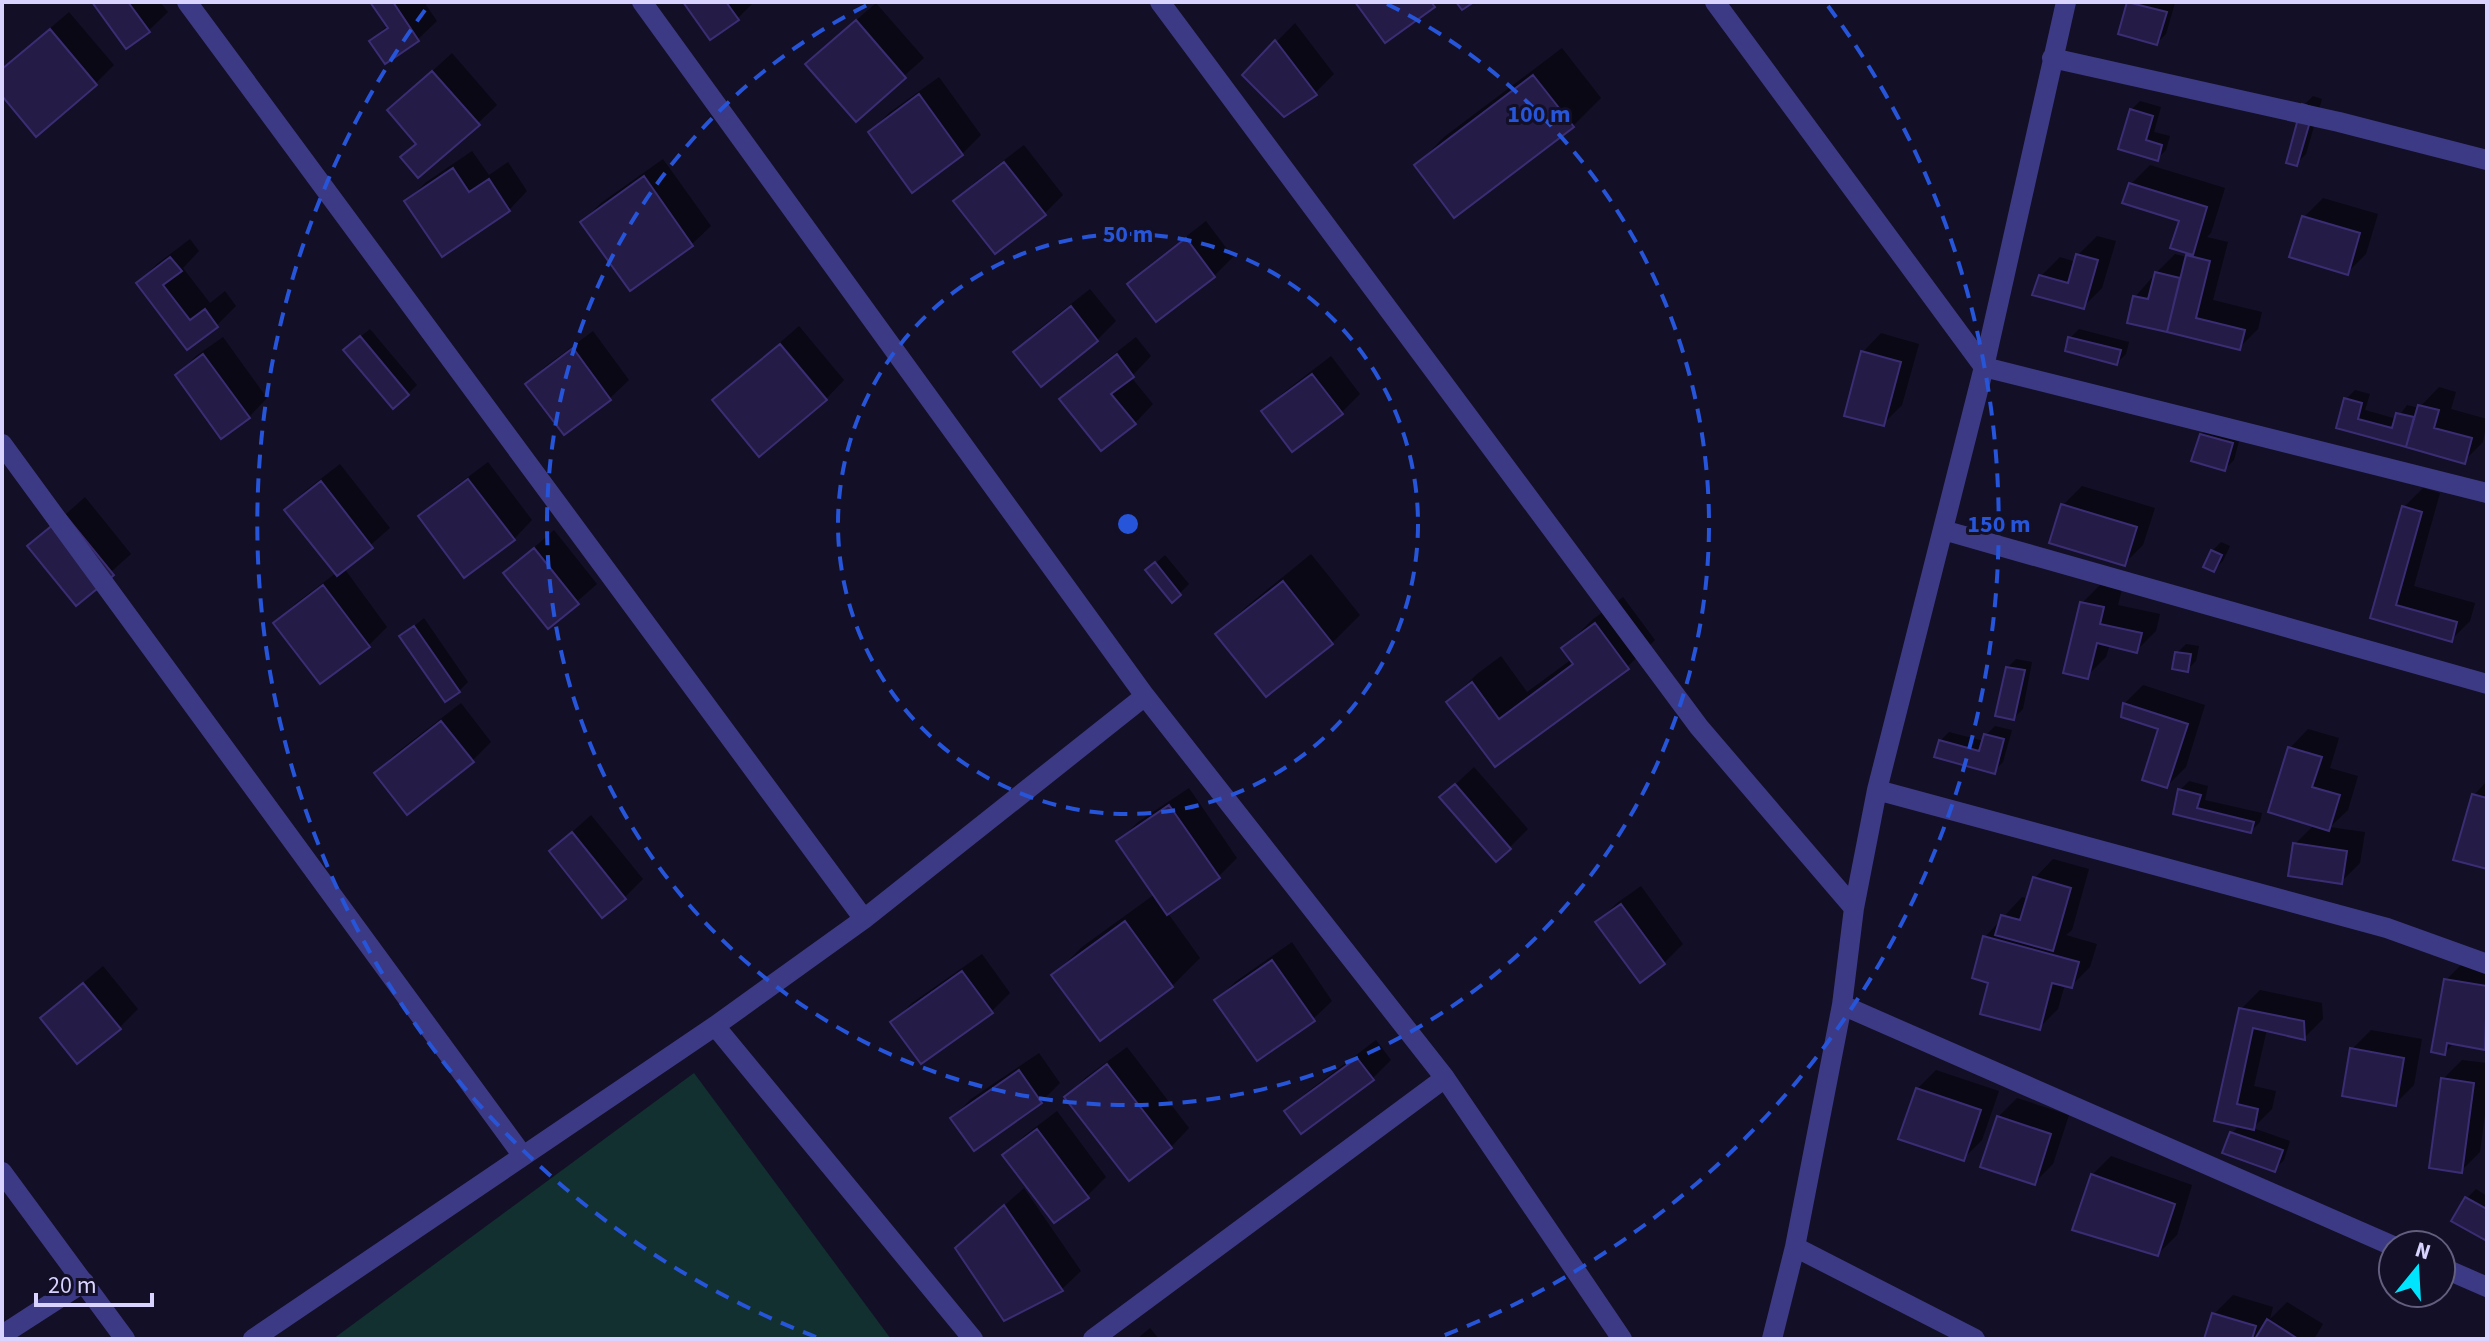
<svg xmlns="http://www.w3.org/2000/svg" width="2489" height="1341" font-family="'Source Sans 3',sans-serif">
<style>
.green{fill:#12302f}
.shadow{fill:#0007}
.building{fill:#241b47;stroke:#3b2d73;stroke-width:2}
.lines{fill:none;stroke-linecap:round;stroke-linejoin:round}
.street{stroke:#3d3a85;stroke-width:20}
.ring{fill:none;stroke:#2655da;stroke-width:4;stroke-dasharray:14 10}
.centre{fill:#2655da;stroke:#130f26;stroke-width:4}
.ring-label{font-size:24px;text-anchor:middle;font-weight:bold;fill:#2655da;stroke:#130f26;stroke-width:6;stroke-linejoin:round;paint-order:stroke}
</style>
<rect width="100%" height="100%" fill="#130f26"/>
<path class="green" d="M694 1073 891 1339H333Z"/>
<path class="shadow" d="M94 2H160L168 12 149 30Z
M372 2H424L437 21 418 39 386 62 371 41 388 25Z
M686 2H754L738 18Z
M2129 2 2175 3 2166 34 2157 43 2120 32Z
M876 3 924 58 856 119 826 46Z
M69 12 114 65 95 84 2 93V70Z
M1295 23 1334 74 1315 93 1245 74Z
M1562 48 1601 98 1573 126 1417 165 1444 137Z
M452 53 497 105 478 123 418 142 390 110Z
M939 77 981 135 962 154 912 190 870 132 889 113Z
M2313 96 2322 99 2306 154 2296 164 2304 105Z
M2140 101 2161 107 2154 132 2170 136 2166 150 2157 159 2120 147 2131 110Z
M1024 145 1063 195 1044 214 956 202 974 183Z
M472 151 489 175 508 162 527 191 509 210 407 201 425 183Z
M663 159 711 226 692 244 630 288 582 222 601 203Z
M2150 165 2225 188 2211 233 2207 237 2228 242 2213 300 2262 312 2258 329 2239 348 2129 321 2135 297 2156 273 2175 254 2187 257 2192 252 2181 220 2131 184Z
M2323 198 2378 214 2366 254 2347 273 2304 217Z
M1206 221 1233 257 1214 276 1157 320 1129 284 1148 266Z
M2097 236 2116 241 2102 288 2083 307 2041 276 2060 257 2076 262 2078 255Z
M190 239 199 251 183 268 210 303 225 291 236 306 217 325 187 347 138 283 157 264Z
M1090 289 1116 321 1097 340 1015 352 1034 333Z
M799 326 844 380 826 399 714 400Z
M370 329 417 385 408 394 355 341Z
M2079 329 2129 342 2126 354 2117 363 2070 338Z
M593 331 629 380 610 398 527 384 546 366Z
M1881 333 1919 344 1902 405 1883 424 1863 352Z
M223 337 267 398 249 417 177 375 196 356Z
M1136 337 1151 356 1131 377 1153 404 1135 423 1062 399 1081 380Z
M1331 356 1360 394 1341 413 1264 412 1283 393Z
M2439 387 2456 392 2451 409 2487 419 2483 442 2464 461 2338 426 2346 399 2355 390 2370 394 2365 410 2397 419 2407 405 2419 408Z
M2210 426 2241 434 2234 460 2225 469 2201 435Z
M488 462 532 520 514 539 421 516 440 498Z
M340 464 390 528 344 568 387 627 369 645 276 623 295 604 336 573 286 510 305 491Z
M2082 486 2155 508 2143 545 2124 564 2063 505Z
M2423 488 2440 493 2414 586 2475 603 2470 621 2451 640 2372 617 2404 507Z
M85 497 131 554 76 603 30 546Z
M554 530 597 584 549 626 505 573Z
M2221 542 2230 546 2223 561 2214 570 2212 551Z
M1311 554 1360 615 1332 643 1218 634 1246 607Z
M1165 555 1189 584 1173 600 1148 570Z
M2101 584 2122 589 2118 605 2160 614 2156 631 2137 650 2110 644 2106 657 2087 676 2082 603Z
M1623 597 1655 640 1627 667 1496 764 1449 702 1477 674 1501 656 1527 692 1572 659 1564 648 1592 620Z
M424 618 468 682 459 691 402 636Z
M2186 644 2199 646 2196 661 2187 670 2177 653Z
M2016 659 2032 662 2023 709 2014 718 2007 668Z
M2143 685 2205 705 2186 767 2167 786 2161 727 2124 704Z
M461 703 491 742 473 760 376 773 395 754Z
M1995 726 2012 730 2003 762 1994 771 1940 741 1949 732 1984 741 1986 735Z
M2308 729 2339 738 2330 768 2358 776 2348 810 2330 827 2365 832 2360 863 2341 882 2295 844 2315 824 2290 748Z
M1474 767 1528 829 1509 848 1442 797Z
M2189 781 2208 786 2205 800 2262 813 2260 822 2251 831 2175 813 2180 790Z
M2487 781V867L2474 795Z
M1189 788 1237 858 1218 877 1167 912 1200 958 1172 986 1101 1038 1054 975 1082 947 1155 894 1119 841 1138 822Z
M591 815 643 879 625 897 551 851Z
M2053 859 2089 869 2072 930 2066 935 2097 944 2090 967 2071 986 2065 984 2058 1009 2039 1028 1991 982 1985 937 2022 897 2029 899 2035 878Z
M1641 886 1683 944 1664 963 1640 980 1598 922 1617 903Z
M1292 942 1332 1001 1313 1019 1216 1001 1235 982Z
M982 954 1010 993 991 1012 893 1022 912 1003Z
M2465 961 2487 965V1045L2484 1048 2455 1042 2444 1053 2446 980Z
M103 966 138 1009 120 1027 42 1018Z
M2260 990 2322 1003 2323 1019 2304 1038 2267 1029 2254 1086 2276 1091 2272 1109 2253 1128 2290 1141 2284 1160 2275 1169 2232 1133 2240 1125 2216 1120 2241 1009Z
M2371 1030 2422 1039 2414 1085 2395 1104 2352 1049Z
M1376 1040 1391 1060 1372 1079 1287 1112 1306 1093Z
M1127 1047 1189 1128 1171 1147 1066 1097 1085 1078Z
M1039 1053 1060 1083 1041 1102 952 1118 971 1099Z
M2462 1060 2487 1063V1099L2480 1152 2461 1171 2443 1079Z
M1936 1070 1999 1091 1982 1140 1963 1159 1917 1089Z
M2017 1098 2069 1115 2053 1164 2034 1183 1998 1117Z
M1057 1111 1106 1177 1087 1196 1005 1155 1024 1136Z
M2111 1156 2192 1185 2177 1235 2158 1254 2092 1175Z
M1024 1188 1081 1271 1062 1289 1005 1318 957 1248Z
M2476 1189 2487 1196V1239L2467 1198Z
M2233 1295 2273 1307 2270 1319 2287 1302 2323 1324 2314 1339H2257L2259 1334 2253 1339H2206L2214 1314Z
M1150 1328 1159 1339H1137Z"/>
<path class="building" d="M92 2H128L150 32 126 49Z
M370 2H393L419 41 385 64 369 41 388 28Z
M683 2H726L739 20 710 40Z
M1355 2H1431L1435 7 1385 43Z
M1456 2H1474L1462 10Z
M2127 2 2167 12 2157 45 2118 34Z
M856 20 906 78 856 122 805 64Z
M50 29 97 85 36 137 2 96V69Z
M1275 40 1317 95 1284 117 1242 75Z
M432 71 480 125 418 178 400 157 416 144 387 110Z
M1533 75 1574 127 1454 218 1414 165Z
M919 94 963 155 912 193 868 132Z
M2302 104 2314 108 2297 166 2286 163Z
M2130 109 2153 116 2146 140 2162 145 2158 161 2118 149Z
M1004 162 1046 215 995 254 953 201Z
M453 168 469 192 489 179 510 211 442 257 404 201Z
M644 176 693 246 630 291 580 222Z
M2129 183 2207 207 2193 255 2170 248 2179 221 2122 203Z
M2302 216 2360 233 2348 275 2289 257Z
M1186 238 1215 277 1156 322 1127 284Z
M2076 254 2098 260 2084 309 2032 295 2039 275 2068 283Z
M2186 255 2210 261 2196 318 2245 330 2240 350 2167 332Z
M170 257 182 271 163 285 190 320 205 309 218 327 187 350 136 283Z
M2155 272 2180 278 2167 332 2127 323 2133 296 2148 299Z
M1071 306 1098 341 1041 387 1013 352Z
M360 336 409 395 393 409 343 350Z
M2068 337 2121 350 2117 365 2065 351Z
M780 344 827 400 759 457 712 400Z
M573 348 611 400 564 435 525 384Z
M1861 351 1901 362 1884 426 1844 416Z
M203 354 250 418 221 439 175 375Z
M1117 354 1134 377 1111 394 1136 424 1101 451 1059 399Z
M1312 374 1343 414 1292 452 1261 411Z
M2344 398 2362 403 2358 419 2392 428 2396 413 2414 417 2406 447 2336 428Z
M2418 405 2439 410 2434 428 2472 438 2465 464 2406 447Z
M2200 434 2233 443 2225 471 2191 461Z
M468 479 515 540 464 578 418 516Z
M321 481 373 548 337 576 284 510Z
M2061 504 2137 527 2125 566 2049 543Z
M2402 506 2422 512 2396 605 2457 622 2452 642 2370 618Z
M65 515 114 575 76 606 27 546Z
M534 548 579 604 548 629 503 573Z
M2211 550 2222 555 2214 572 2203 567Z
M1155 562 1181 595 1172 603 1145 570Z
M1283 581 1333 644 1266 697 1215 634Z
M323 585 370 647 320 684 273 623Z
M2080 602 2104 607 2100 624 2142 633 2137 653 2097 643 2088 679 2063 673Z
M1595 623 1629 669 1495 767 1446 702 1472 682 1499 719 1573 664 1561 648Z
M414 626 460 692 445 702 399 636Z
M2175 652 2191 654 2188 672 2172 669Z
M2006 667 2025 670 2014 720 1995 716Z
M2123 703 2188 724 2167 788 2142 780 2158 729 2121 717Z
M441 721 474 762 407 815 374 773Z
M1984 734 2004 739 1995 774 1934 757 1939 740 1979 751Z
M2288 747 2322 757 2312 787 2340 795 2329 831 2268 812Z
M1455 784 1511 849 1496 862 1439 797Z
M2178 789 2201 795 2197 808 2254 822 2251 833 2173 814Z
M2472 794 2487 798V869L2453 860Z
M1169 805 1220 878 1167 915 1116 841Z
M572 832 626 899 602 918 549 851Z
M2293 843 2347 851 2342 884 2288 876Z
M2033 877 2071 888 2053 951 1995 935 2001 915 2020 920Z
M1621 904 1665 964 1640 983 1595 922Z
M1125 921 1173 987 1100 1041 1051 975Z
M1983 936 2079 962 2072 988 2052 983 2040 1030 1980 1014 1988 983 1972 978Z
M1272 960 1315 1021 1257 1061 1214 1000Z
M962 971 993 1013 921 1064 890 1022Z
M2444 979 2487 986 2485 1050 2447 1043 2445 1055 2431 1052Z
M83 983 121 1029 77 1064 40 1018Z
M2239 1008 2304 1021 2305 1040 2253 1028 2237 1104 2258 1109 2254 1130 2214 1121Z
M2350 1048 2404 1058 2396 1106 2342 1096Z
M1357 1058 1374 1080 1301 1134 1284 1111Z
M1107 1064 1172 1148 1129 1181 1064 1097Z
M1019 1070 1042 1103 974 1151 950 1118Z
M2441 1078 2474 1083 2462 1173 2429 1168Z
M1916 1088 1981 1110 1964 1161 1898 1139Z
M1997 1116 2051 1134 2035 1185 1980 1167Z
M1037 1129 1089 1198 1054 1223 1002 1155Z
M2230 1132 2283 1150 2275 1172 2222 1153Z
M2091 1174 2175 1204 2158 1256 2072 1230Z
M2465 1197 2487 1209V1241L2451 1221Z
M1004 1205 1063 1291 1004 1321 955 1248Z
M2212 1313 2256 1326 2252 1339H2204Z
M2267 1319 2298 1339H2255Z"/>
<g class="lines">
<path class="street" d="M187 2 864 919
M642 2 1145 696 1445 1078 1622 1339
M1160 2 1699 727 1854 908
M1715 2 1984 367 2487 493
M2052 58 2339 122 2487 160
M2 444 523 1156
M1943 530 2487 684
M1877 790 2387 928 2487 964
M1842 1005 2393 1246
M715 1026 973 1339
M2 1172 125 1339
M1795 1247 1975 1339
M2441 1267 2487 1287
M2 1335 84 1282
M253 1339 715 1026 864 919 1145 696
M1093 1339 1445 1078
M1772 1339 1795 1247 1842 1005 1854 908 1877 790 1984 367 2066 2"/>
</g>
<g class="ring">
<circle cx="1128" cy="524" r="290"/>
<path d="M1387 4A581 581 0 1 1 869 4"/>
<path d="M816 1337A871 871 0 0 1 428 6M1828 6A871 871 0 0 1 1440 1337"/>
</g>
<circle cx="1128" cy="524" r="12" class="centre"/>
<g class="ring-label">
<text x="1539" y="122">100 m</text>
<text x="1128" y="242">50 m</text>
<text x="1999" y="532">150 m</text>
</g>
<rect width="2489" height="1341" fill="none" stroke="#d9d4ff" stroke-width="8"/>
<g transform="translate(2417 1269) rotate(18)"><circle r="38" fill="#130f26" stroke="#625e7d" stroke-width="2"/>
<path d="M0-6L14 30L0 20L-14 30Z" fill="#00e5ff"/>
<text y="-12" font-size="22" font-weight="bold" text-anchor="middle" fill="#d9d4ff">N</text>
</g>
<path d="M36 1293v12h116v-12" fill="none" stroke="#d9d4ff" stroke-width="4"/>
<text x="48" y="1293" font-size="24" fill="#d9d4ff" stroke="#130f26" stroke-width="6" paint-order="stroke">20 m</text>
</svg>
